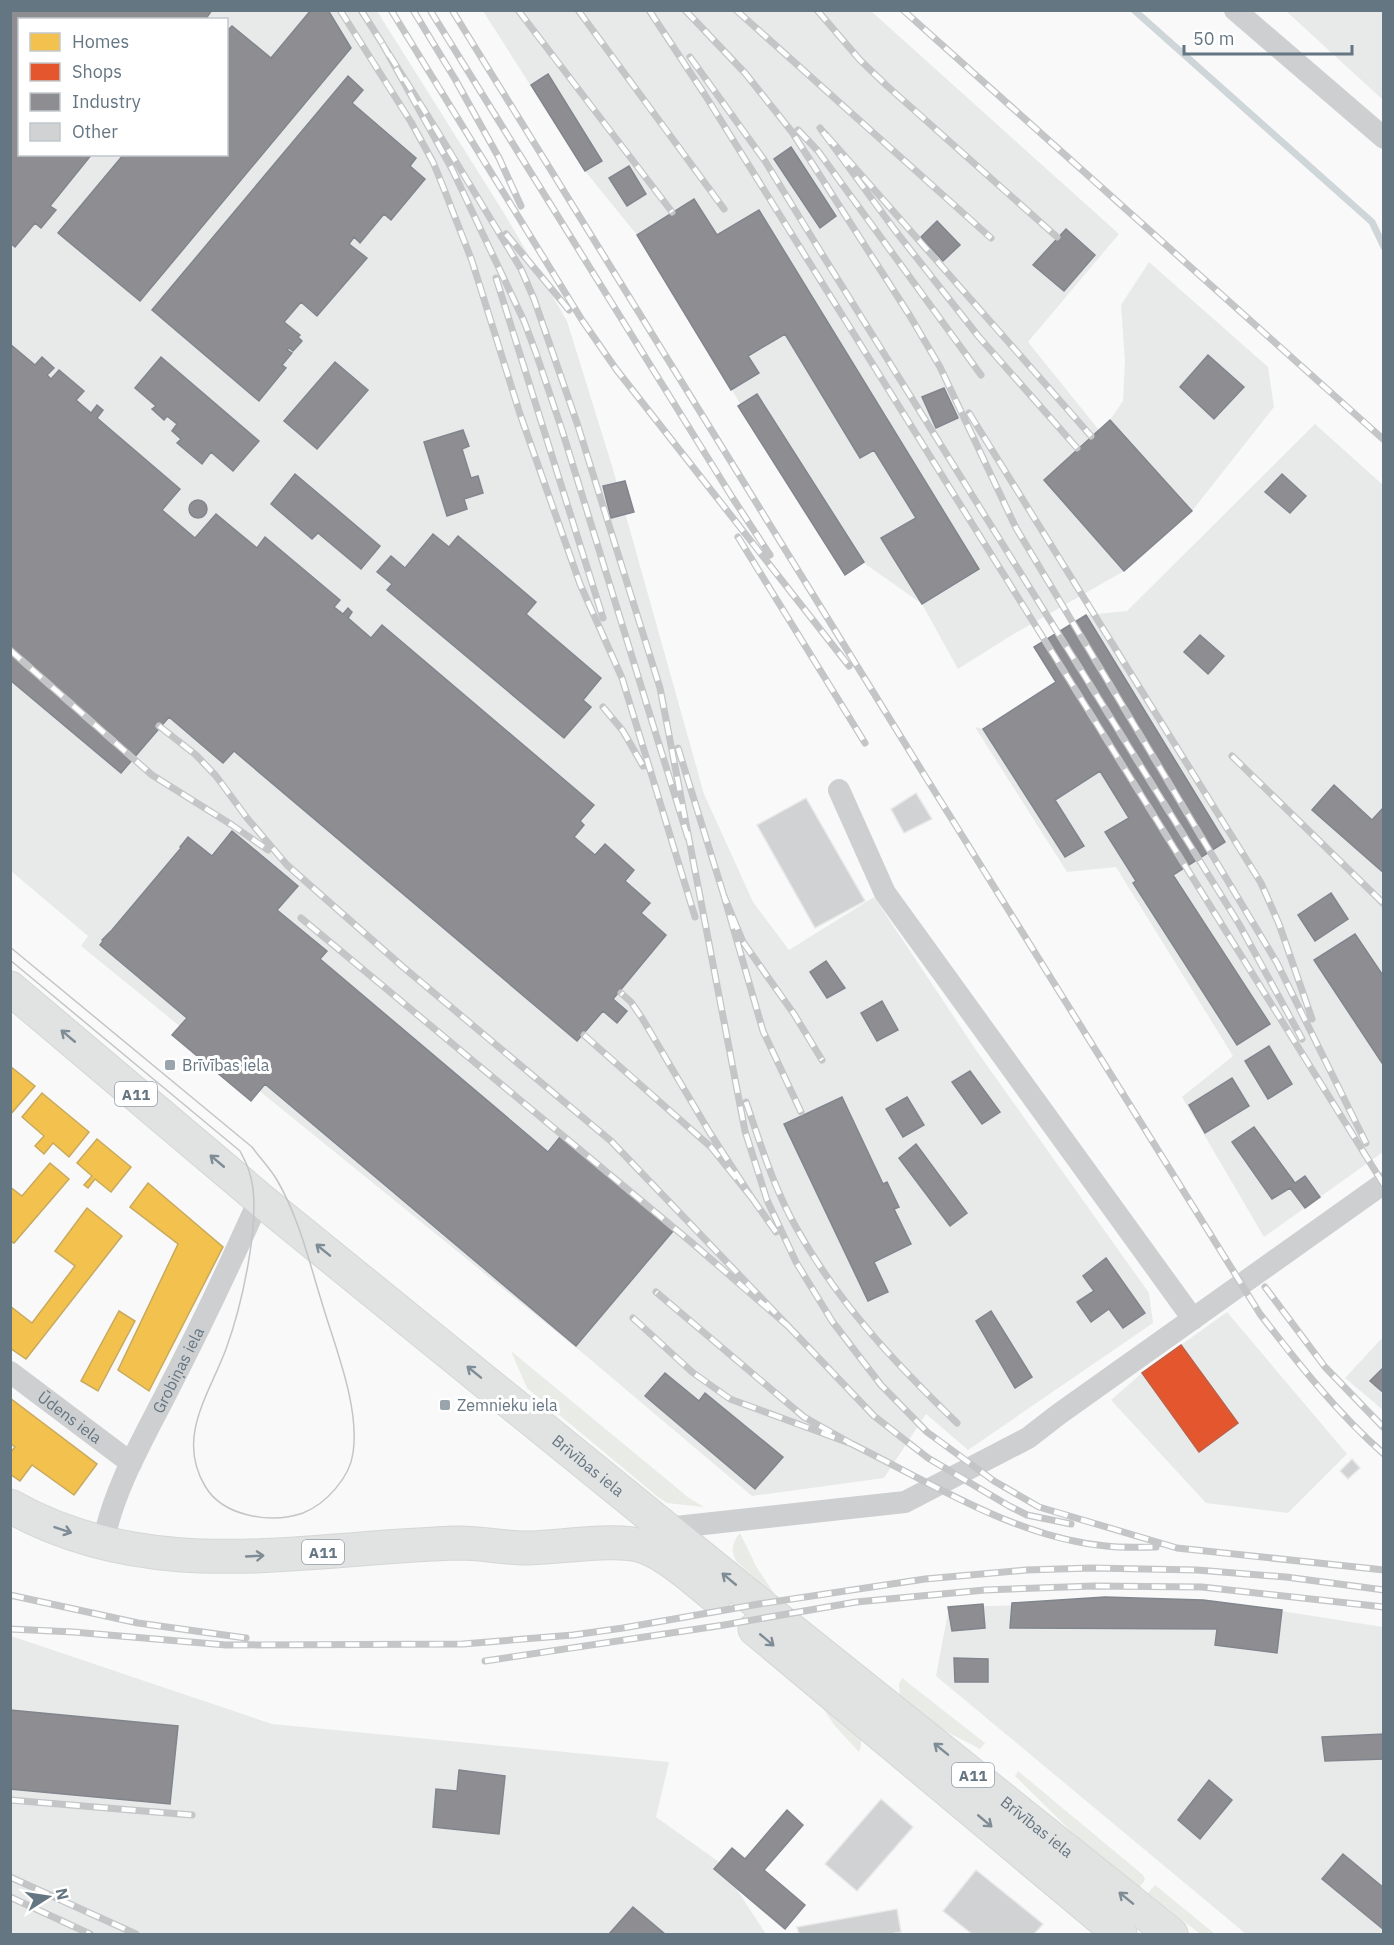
<svg xmlns="http://www.w3.org/2000/svg" width="1394" height="1945" font-family="'IBM Plex Sans',sans-serif">
<style>
.built{fill:#e8e9e9;fill-rule:evenodd}
.green{fill:#e8ebe6}
.homes{fill:#f2c14e;stroke:#c8aa5e;stroke-width:1.5}
.shops{fill:#e4572e;stroke:#be6048;stroke-width:1.5}
.industry{fill:#8d8d92;stroke:#81868e;stroke-width:1.5}
.lines{fill:none;stroke-linecap:round;stroke-linejoin:round}
.stream{stroke:#ced6d9;stroke-width:7}
.building{fill:#d0d2d3;stroke:#e8e8e8;stroke-width:1.5}
.trunk-casing{stroke:#d5d6d6;stroke-width:35}
.minor{stroke:#cecfd0;stroke-width:22}
.trunk{stroke:#e1e2e2;stroke-width:33}
.tram{stroke:#c3c5c6;stroke-width:1.5}
.rail-casing{stroke:#c3c5c6;stroke-width:7}
.rail{stroke:#fff;stroke-width:4.5;stroke-dasharray:14;stroke-linecap:butt}
.oneway{stroke:#7e8c96}
.poi-dot{fill:#99a4ac;stroke:#fff;stroke-width:2}
.labels{text-anchor:middle;dominant-baseline:central;stroke-width:6;stroke-linejoin:round;paint-order:stroke}
.shield{fill:#fff;stroke:#939fa8;stroke-width:1.5}
.shield-label{font-size:15px;font-weight:bold;fill:#657683}
.poi-label{font-size:16px;fill:#657683;stroke:#fff;text-anchor:start}
.street-label{font-size:16px;fill:#657683;stroke:#fff}
</style>
<rect width="100%" height="100%" fill="#f9f9f9"/>
<path class="built" d="M10 11H377L504 213 567 321 612 466 704 794 753 902 789 950 874 897 976 1050 1149 1293 1153 1323 968 1450 926 1414 884 1478 752 1496 585 1355 81 946 88 936 11 871ZM20 20H226V154H20Z
M483 11H871L1119 234 1028 342 1099 430 1044 480 1124 571 1012 635 958 669 922 604 864 563 845 575 637 235 585 171Z
M1286 11H1383V100Z
M1149 262 1268 367 1274 407 1192 511 1110 420 1123 401 1125 361 1121 305Z
M1315 424 1383 485V1152L1264 1237 1182 1097 1233 1056 1116 867 1067 872 975 727 983 729 1056 682 1034 647 1086 615 1127 611Z
M1227 1312 1347 1454 1288 1513 1206 1503 1111 1400 1142 1373Z
M1383 1337V1410L1345 1378Z
M1212 1600 1383 1627V1934H1246L936 1676 949 1607Z
M11 1636 272 1724 669 1762 656 1817 719 1862 766 1934H11Z"/>
<path class="green" d="M511 1351 689 1498 704 1507 667 1503 658 1497 527 1388Z
M740 1533 757 1568 776 1596 737 1562C730 1551 732 1543 740 1533Z
M902 1678 985 1743 980 1749 932 1724 900 1699 899 1684Z
M809 1688 861 1739V1746L859 1752 835 1726Z
M1018 1771 1143 1875 1145 1880 1139 1888 1078 1838 1015 1776Z
M1155 1885 1215 1934H1200L1148 1893Z"/>
<path class="homes" d="M10 1066 35 1086 10 1115Z
M42 1093 89 1132 69 1157 53 1143 44 1154 35 1146 44 1136 22 1117Z
M97 1139 131 1167 111 1192 95 1179 88 1188 84 1185 92 1176 77 1163Z
M50 1163 69 1179 14 1243 10 1241V1187L22 1196Z
M148 1183 223 1247 149 1391 118 1370 178 1244 130 1207Z
M87 1208 122 1236 26 1359 10 1348V1306L32 1323 75 1266 55 1251Z
M119 1311 135 1321 98 1391 81 1381Z
M10 1398 97 1464 74 1495 32 1465 20 1481 10 1474V1453L15 1447 10 1443Z"/>
<path class="shops" d="M1181 1345 1238 1423 1199 1452 1142 1373Z"/>
<path class="industry" d="M10 10H212L205 20H20V154H92L50 206 56 210 41 228 35 223 15 247 10 243Z
M311 10H328L351 48 140 301 58 233 124 154H226V32L232 26 271 58Z
M548 74 602 161 585 171 531 85Z
M348 76 363 90 352 103 416 158 410 166 425 179 391 220 384 214 360 243 354 237 349 244 367 258 317 316 301 302 284 322 300 335 298 337 302 341 293 351 289 348 287 350 292 353 282 365 286 368 259 401 152 310Z
M791 147 836 216 820 228 774 159Z
M629 166 646 194 627 206 609 178Z
M694 199 717 235 759 210 979 569 922 604 881 538 916 518 874 450 860 458 785 334 748 356 759 373 731 390 637 235Z
M937 221 960 245 943 261 921 237Z
M1066 229 1095 255 1064 291 1033 265Z
M10 344 35 365 42 357 54 368 47 375 51 379 59 370 84 391 76 400 91 413 97 405 103 410 97 418 180 489 162 510 195 538 216 514 257 548 265 537 340 600 334 607 343 614 348 608 352 612 348 618 371 638 382 625 594 805 580 821 584 825 574 837 595 855 605 844 634 870 625 881 650 903 641 913 666 935 613 999 627 1011 617 1023 603 1011 577 1041 234 751 223 763 169 717 121 773 10 680Z
M1208 355 1244 387 1214 419 1180 387Z
M161 357 259 441 233 471 211 452 202 464 177 443 181 439 172 431 177 424 167 416 164 420 152 409 156 406 135 388Z
M335 362 368 390 317 449 284 421Z
M944 388 958 418 936 428 922 397Z
M757 394 864 562 845 575 738 406Z
M1110 420 1192 511 1124 571 1044 480Z
M463 430 469 446 462 449 471 478 478 476 483 493 464 499 467 509 447 516 424 442Z
M295 474 380 546 361 569 318 533 312 539 271 504Z
M1282 474 1306 496 1290 513 1265 492Z
M625 481 634 512 611 518 603 486Z
M189 509a9 9 0 1 1 18 0a9 9 0 1 1-18 0Z
M433 534 449 547 458 536 536 602 526 614 601 678 583 700 591 707 564 738 387 590 392 584 377 572 391 556 405 568Z
M1086 615 1225 842 1173 875 1270 1024 1237 1045 1133 883 1136 881 1105 832 1129 818 1100 771 1055 800 1084 846 1065 857 983 729 1056 682 1034 647Z
M1200 635 1224 656 1208 674 1184 652Z
M1334 785 1372 820 1384 807V873L1312 810Z
M232 831 298 886 277 910 327 951 320 959 548 1152 560 1137 673 1231 576 1346 265 1084 251 1101 172 1035 187 1018 100 945 103 941 102 940 112 930 181 848 180 847 188 837 212 856Z
M1331 893 1348 919 1315 941 1298 915Z
M1355 934 1384 977V1066L1314 960Z
M826 961 845 988 827 998 810 972Z
M882 1001 898 1030 877 1041 861 1013Z
M1269 1046 1292 1084 1268 1099 1245 1061Z
M970 1071 1000 1112 982 1124 952 1082Z
M1232 1078 1249 1106 1205 1133 1189 1105Z
M842 1097 883 1184 887 1182 899 1207 894 1209 911 1244 874 1262 888 1292 868 1301 784 1124Z
M907 1097 924 1125 903 1137 886 1109Z
M1254 1127 1295 1183 1305 1176 1320 1197 1305 1208 1290 1188 1272 1199 1232 1142Z
M916 1144 967 1213 950 1226 899 1158Z
M1106 1258 1145 1313 1123 1328 1109 1309 1091 1322 1077 1302 1094 1291 1083 1276Z
M991 1311 1032 1377 1015 1388 976 1321Z
M1384 1367V1393L1370 1381Z
M665 1373 699 1401 705 1393 783 1457 755 1489 645 1396Z
M1105 1597 1203 1600 1282 1610 1277 1653 1215 1645 1217 1629 1010 1628 1012 1603Z
M983 1604 985 1628 952 1631 948 1607Z
M954 1658 988 1659V1682H955Z
M10 1710 178 1726 170 1804 10 1789Z
M1384 1734V1759L1325 1761 1322 1737Z
M459 1770 505 1776 499 1834 433 1827 436 1789 457 1791Z
M1209 1780 1232 1800 1200 1839 1178 1820Z
M787 1810 803 1825 764 1870 805 1905 785 1929 714 1869 732 1848 745 1859Z
M1343 1854 1384 1888V1930L1322 1879Z
M633 1907 665 1934H609Z"/>
<g class="lines">
<path class="stream" d="M1134 10 1372 222 1384 247"/>
</g>
<path class="building" d="M916 793 932 819 904 833 891 809Z
M806 798 865 901 815 928 757 825Z
M1352 1459 1360 1468 1348 1479 1340 1471Z
M881 1799 913 1827 857 1891 825 1864Z
M976 1870 1043 1924 1034 1934H972L943 1911Z
M897 1909 901 1932 890 1934H799L797 1927Z"/>
<g class="lines">
<g class="trunk-casing">
<g id="trunk">
<path id="s3" d="M10 988 261 1200 774 1616 1171 1934"/>
<path d="M10 1506C154 1587 305 1547 459 1543 482 1543 505 1548 527 1548 558 1548 618 1537 645 1547 669 1556 695 1580 715 1596"/>
<path d="M755 1629 1120 1934"/>
</g>
</g>
<g class="minor">
<path d="M1235 10 1384 138"/>
<path d="M839 790 885 893 1193 1319"/>
<path id="s1" d="M10 1372 131 1463"/>
<path d="M667 1528 905 1502 1028 1438 1059 1414 1384 1183"/>
<path id="s2" d="M103 1544C113 1489 144 1438 169 1388 199 1330 227 1271 254 1211L261 1200"/>
</g>
<use href="#trunk" class="trunk"/>
<path class="tram" d="M10 947 252 1147C260 1158 270 1168 277 1180 299 1218 309 1261 322 1303 335 1347 360 1407 353 1453 350 1477 326 1504 303 1513 272 1524 223 1517 205 1486 176 1437 209 1395 226 1349 241 1308 264 1213 249 1171 247 1164 243 1157 240 1151L10 960"/>
<g class="rail-casing">
<path id="rail" d="M340 10 411 122 433 162 444 189 472 261 520 414 580 584 622 678 695 917
M361 10 382 43
M391 10 582 320 616 369 849 666
M413 10 455 79 499 158 521 206
M430 10 732 497 770 555
M452 10 925 776 1260 1314C1298 1363 1337 1413 1384 1454
M518 10 672 212
M578 10 724 209
M649 10 705 95 1384 1185
M685 10 745 73 792 132 910 316 940 367 1016 528 1277 963 1366 1143
M736 10 991 238
M817 10 860 60 886 85 1057 237
M903 10 1384 440
M690 57 765 161 822 254 1239 924 1302 1039
M798 130 818 151 981 375
M506 234 569 310
M496 278 603 618
M969 413 1261 883 1279 924 1312 1019
M1077 448 979 337 894 229 820 128 1091 436
M738 537 865 743
M10 650 152 775 232 825 268 850
M603 707 623 731 643 766
M159 726 196 755 216 776 247 818 287 865 403 967 611 1141 788 1326 691 1242 301 918
M678 748 724 896
M1232 756 1384 904
M688 838 562 430 536 353 524 321 452 169 382 43 436 129 521 269 534 299 577 423 660 688 745 1131 767 1200 796 1262 832 1321 881 1385 927 1432 994 1481 1039 1507 1177 1548 1384 1570
M584 1035 711 1147 752 1198 710 1133 642 1018 631 1002 621 993
M746 1102C761 1145 774 1189 797 1229 840 1305 895 1363 957 1423
M801 1112 763 1031 724 896 743 942 794 1014 822 1060
M752 1198 776 1232
M1265 1287 1325 1367 1384 1428
M633 1318 692 1372 730 1399 852 1444 804 1417 656 1292
M788 1326 874 1416 928 1458 1009 1506 1027 1515 1071 1524
M852 1444C931 1483 1017 1538 1106 1546 1122 1548 1139 1547 1156 1547
M10 1595 138 1623 246 1638
M10 1629 73 1632 226 1645 463 1644 573 1635 623 1628 759 1604 925 1579 1026 1570 1091 1568 1197 1570 1286 1577 1384 1590
M485 1661 724 1625 856 1602 985 1590 1094 1586 1202 1587 1384 1607
M10 1800 192 1815
M10 1877 136 1934
M10 1897 90 1934"/>
</g>
<use href="#rail" class="rail"/>
</g>
<defs><path id="oneway-shaft" d="M-6 0H5M1.5-3L5.5 0L1.5 3" fill="none" stroke-width="1.6" stroke-linecap="round" stroke-linejoin="round" transform="scale(1.5)"/></defs>
<g class="oneway">
<use href="#oneway-shaft" transform="translate(68 1036) rotate(-140)"/>
<use href="#oneway-shaft" transform="translate(217 1161) rotate(-140)"/>
<use href="#oneway-shaft" transform="translate(323 1250) rotate(-141)"/>
<use href="#oneway-shaft" transform="translate(474 1372) rotate(-141)"/>
<use href="#oneway-shaft" transform="translate(63 1530) rotate(19)"/>
<use href="#oneway-shaft" transform="translate(255 1556) rotate(-3)"/>
<use href="#oneway-shaft" transform="translate(729 1579) rotate(-140)"/>
<use href="#oneway-shaft" transform="translate(767 1640) rotate(40)"/>
<use href="#oneway-shaft" transform="translate(941 1749) rotate(-141)"/>
<use href="#oneway-shaft" transform="translate(985 1821) rotate(40)"/>
<use href="#oneway-shaft" transform="translate(1126 1898) rotate(-141)"/>
</g>
<g class="poi-dot">
<rect x="164" y="1059" width="12" height="12" rx="3"/>
<rect x="439" y="1399" width="12" height="12" rx="3"/>
</g>
<g class="labels">
<g class="shield">
<rect x="115" y="1082" width="42" height="24" rx="4.5"/>
<rect x="302" y="1540" width="42" height="24" rx="4.5"/>
<rect x="952" y="1763" width="42" height="24" rx="4.5"/>
</g>
<g class="shield-label">
<text x="136" y="1094">A11</text>
<text x="323" y="1552">A11</text>
<text x="973" y="1775">A11</text>
</g>
<g class="poi-label">
<text x="182" y="1065">Brīvības iela</text>
<text x="457" y="1405">Zemnieku iela</text>
</g>
<g class="street-label">
<text stroke="none"><textPath href="#s2" startOffset="190">Grobiņas iela</textPath></text>
<text stroke="none"><textPath href="#s1" startOffset="75">Ūdens iela</textPath></text>
<text stroke="none"><textPath href="#s3" startOffset="750">Brīvības iela</textPath></text>
<text stroke="none"><textPath href="#s3" startOffset="1326">Brīvības iela</textPath></text>
</g>
</g>
<rect width="1394" height="1945" fill="none" stroke="#657683" stroke-width="24"/>
<rect x="18" y="18" width="210" height="138" fill="#ffffff" stroke="#c1c8cd" stroke-width="1.5"/>
<rect x="30" y="33" width="30" height="18" fill="#f2c14e" stroke="#c1c8cd" stroke-width="1.5"/>
<text x="72" y="48" font-size="18" fill="#657683">Homes</text>
<rect x="30" y="63" width="30" height="18" fill="#e4572e" stroke="#c1c8cd" stroke-width="1.5"/>
<text x="72" y="78" font-size="18" fill="#657683">Shops</text>
<rect x="30" y="93" width="30" height="18" fill="#8d8d92" stroke="#c1c8cd" stroke-width="1.5"/>
<text x="72" y="108" font-size="18" fill="#657683">Industry</text>
<rect x="30" y="123" width="30" height="18" fill="#d0d2d3" stroke="#c1c8cd" stroke-width="1.5"/>
<text x="72" y="138" font-size="18" fill="#657683">Other</text>
<g transform="translate(48 1897) rotate(78)" stroke="#ffffff" stroke-width="4.5" paint-order="stroke">
<path d="M0-4.5L10 22L0 15L-10 22Z" fill="#657683"/>
<text y="-9" font-size="16" font-weight="bold" text-anchor="middle" fill="#657683">N</text>
</g>
<path d="M1184 45v9h168v-9" fill="none" stroke="#657683" stroke-width="3"/>
<text x="1193" y="45" font-size="18" fill="#657683" stroke="#ffffff" stroke-width="4.5" paint-order="stroke">50 m</text>
</svg>
